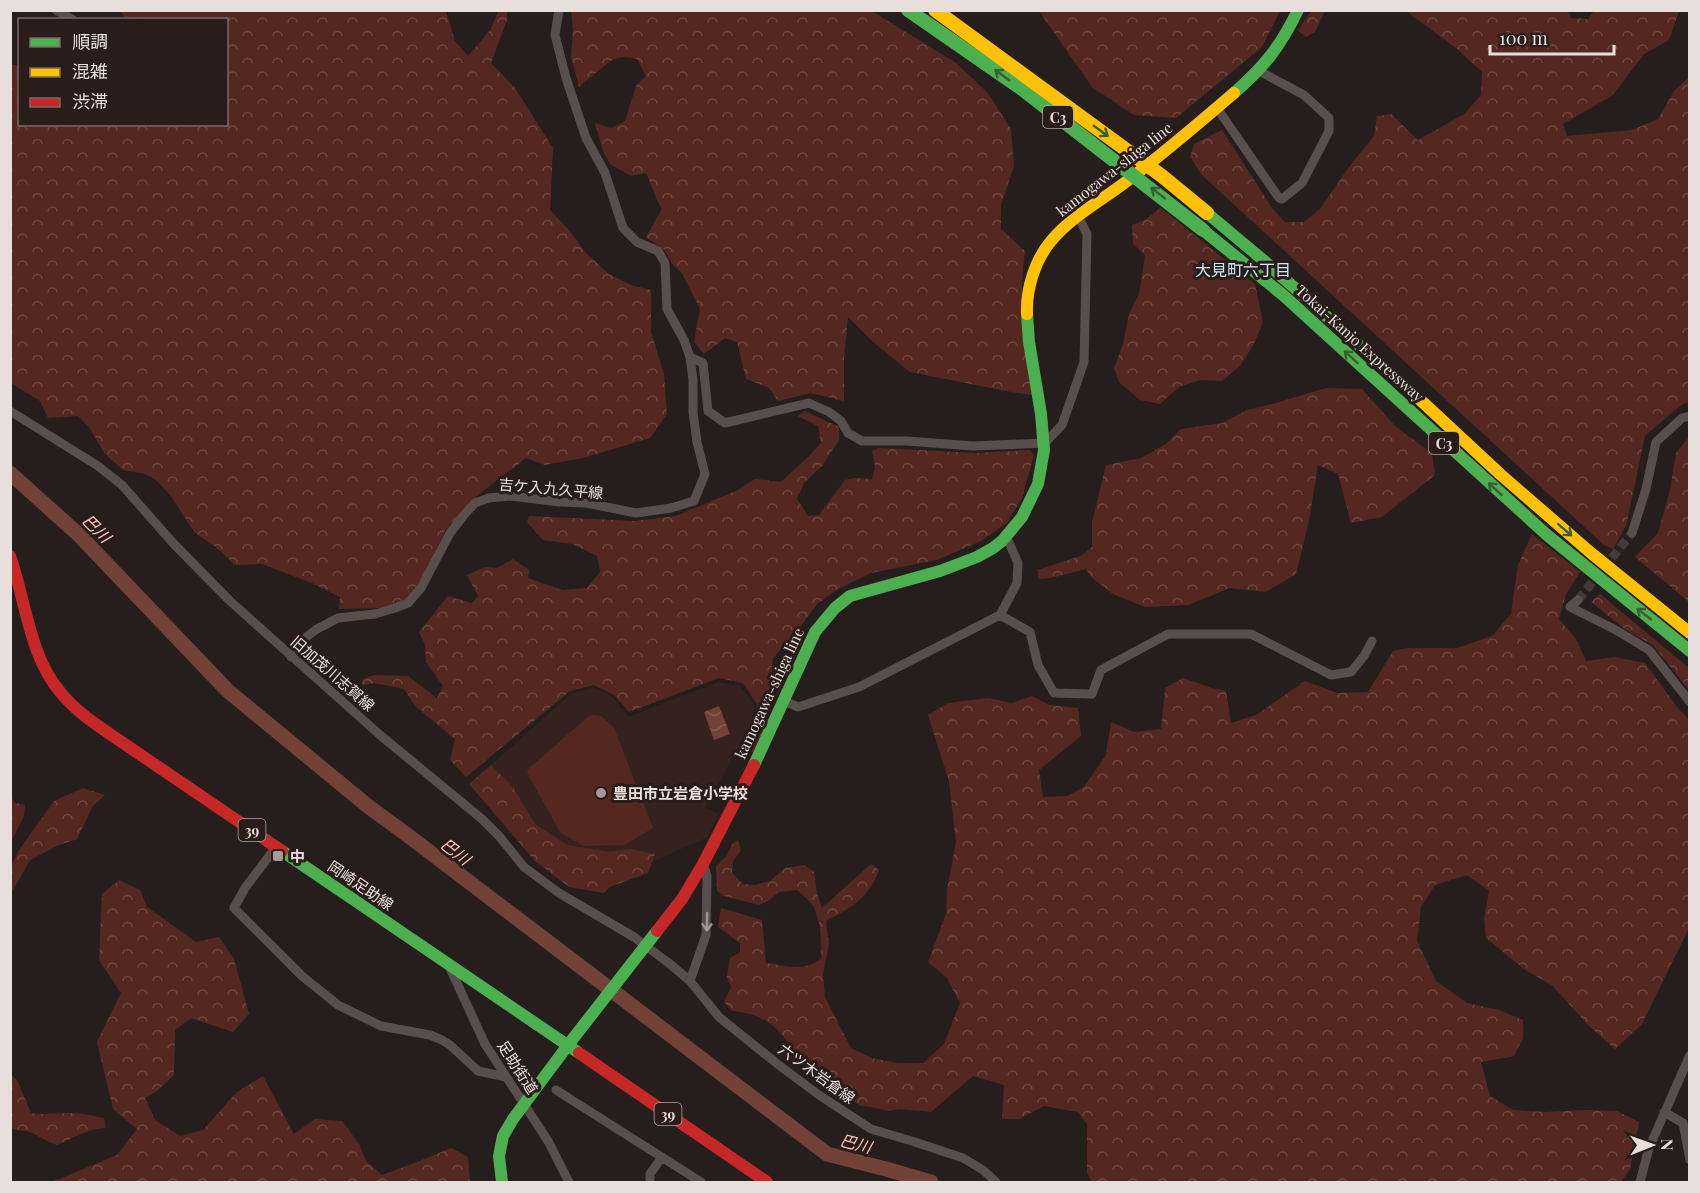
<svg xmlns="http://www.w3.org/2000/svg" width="1700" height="1193" font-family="'Playfair Display','Noto Sans JP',serif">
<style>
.built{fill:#35221f}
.forest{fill:url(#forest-crowns)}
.pitch{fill:#542820}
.water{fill:url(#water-waves)}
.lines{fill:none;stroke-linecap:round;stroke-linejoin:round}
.river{stroke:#724137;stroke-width:15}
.street-tunnel{stroke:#433b39;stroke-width:9;stroke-dasharray:9 4.5;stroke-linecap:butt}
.street{stroke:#584f4d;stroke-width:9}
.fast{stroke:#4caf50;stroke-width:12}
.slow{stroke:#ffc107;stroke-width:12}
.jam{stroke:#c62828;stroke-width:12}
.fast-bridge{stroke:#4caf50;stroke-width:14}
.slow-bridge{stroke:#ffc107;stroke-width:14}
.oneway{stroke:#395e32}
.oneway2{stroke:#a09795}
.poi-dot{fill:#a49b99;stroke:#291c19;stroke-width:2}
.labels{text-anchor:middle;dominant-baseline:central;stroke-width:6;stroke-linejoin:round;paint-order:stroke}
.shield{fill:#291c19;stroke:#afa4a2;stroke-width:1.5}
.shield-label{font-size:14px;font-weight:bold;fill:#e8dfdd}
.street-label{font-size:15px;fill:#e8dfdd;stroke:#291c19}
.poi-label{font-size:15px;font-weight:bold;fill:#e8dfdd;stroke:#291c19;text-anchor:start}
.neighbourhood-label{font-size:16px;fill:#cce7fb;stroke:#291c19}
.water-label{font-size:16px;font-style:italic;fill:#ffc9bf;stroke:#291c19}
</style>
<defs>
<pattern id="forest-crowns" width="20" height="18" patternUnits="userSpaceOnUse" patternTransform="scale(1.5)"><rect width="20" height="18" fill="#542820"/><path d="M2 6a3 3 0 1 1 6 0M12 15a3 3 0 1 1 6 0" fill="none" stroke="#6d4740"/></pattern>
<pattern id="water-waves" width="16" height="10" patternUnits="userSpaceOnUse" patternTransform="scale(1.5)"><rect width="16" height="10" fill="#724137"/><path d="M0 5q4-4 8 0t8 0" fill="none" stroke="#865c54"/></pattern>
</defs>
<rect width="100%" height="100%" fill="#261e1c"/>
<path class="built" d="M719 682 740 686 754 704 753 730 745 756 736 752 705 807 718 814 708 837 654 861 616 876 569 872 476 778 572 693 593 688 613 697 628 717Z"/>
<path class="forest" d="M121 11H446L455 41 468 56 491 29 498 11H507V20L491 63 515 88 553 148 550 210 568 229 586 253 609 274 631 285 651 290V332L664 374 667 414 650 438 583 458 545 465 526 458 478 495 446 529 419 585 406 599 393 605 379 608 339 609 340 597 312 583 262 564 235 565 217 548 194 532 171 496 156 480 145 474 123 470 105 454 89 427 78 416 48 418 40 401 11 383 10 64 19 66 20 124H226V20L125 19Z
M571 11H872L956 63 987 92 1011 129 1014 166 1001 205V229L1025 251C1018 298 1024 348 1032 395L1011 392 910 372 872 341 848 317 844 359V401L810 393 778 401 769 388 746 379 737 342 725 338 704 354 694 342 700 309 682 273 673 265 664 250 646 237 662 209C655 198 652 185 646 173L631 176 610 164 603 151 595 123 611 128 625 121 636 86 646 76 637 59C616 54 612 60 597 72 591 77 585 81 579 87L571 57 573 30Z
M1039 11H1280L1262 47 1176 118 1134 115 1092 87Z
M1311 11H1325L1315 32 1306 37 1298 30Z
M1568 11 1571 18 1588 19 1594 11H1679L1669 40 1644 54 1613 95 1563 124 1567 136 1632 130 1658 119 1674 91 1689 77V402L1685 403 1675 410 1645 436 1626 526 1613 549 1604 545 1202 175 1190 157 1194 144 1222 130 1272 208 1285 222H1304L1320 209 1349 167 1374 136 1377 116 1391 114 1418 140 1464 114 1481 95 1482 72 1456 48 1406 11Z
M1161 208 1255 284 1263 322 1254 344 1240 366 1222 381 1200 380 1179 387 1160 404 1140 400 1119 382 1114 368 1123 344 1129 314 1139 294 1145 255 1133 244 1132 225 1145 220Z
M1326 388 1362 389 1396 427 1432 453 1435 475 1382 517 1351 523 1338 474 1318 465 1309 521 1296 574 1266 592 1230 588 1188 605 1145 607 1113 594 1092 578 1086 569 1051 578 1039 579 1037 570 1081 556 1092 547V523L1106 465 1141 458 1166 444 1181 429 1222 423 1247 410 1276 403Z
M805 411 839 427V440L822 466 804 483 797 499 808 516 819 515 845 480 855 478 872 479 875 466 872 451 878 448 976 453 1030 450 1034 455 1022 498 1007 523 981 541 937 560 871 573 838 589 817 604 792 638 773 658 767 724 754 752 750 751 755 730 757 704 743 683 719 678 629 712 614 695 594 685 570 691 466 777 450 760 455 739 416 707 404 689 374 683 362 685 363 679 374 675 408 676 437 698 443 686 426 662 425 645 419 632 448 596 472 603 478 596 467 575 485 567 497 568 513 559 529 570 528 578 562 590 587 588 600 572 597 556 572 544 543 540 527 522 529 516 634 521 676 516 738 490 755 479 781 482 808 457 821 443 818 426 798 416Z
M1689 437V602L1635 557 1658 533 1670 490 1676 453Z
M1532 534 1580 572 1566 594 1559 619 1576 639 1586 661 1615 657 1645 663 1677 707 1689 720V928L1642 1024 1615 1049 1587 1024 1553 986 1524 969 1486 938 1484 919 1489 891 1467 875 1435 885 1421 907 1417 941 1436 981 1467 1003 1499 1010 1523 1020V1038L1514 1056 1481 1062 1490 1096 1513 1110 1545 1112 1585 1110 1617 1111 1639 1122 1630 1169 1621 1182H1092L1087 1173V1124L1078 1112 1044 1106 1019 1119H1002L1004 1085 973 1076 931 1112 899 1109 888 1111 871 1107 861 1106 846 1097 834 1085 821 1081 811 1067 789 1058 790 1045C773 1022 761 1014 732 1011L724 1002 731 987 727 977 730 958 740 952V943L718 927 721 908 762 920 766 963C786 966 803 972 821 959 822 943 821 916 811 903 807 898 801 894 797 890L779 892 768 901 759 905 724 896 717 891 716 866 726 857 732 844 738 840 741 850 733 861 732 873 743 884 755 885 770 881 785 868 805 865 814 872 817 893 822 908 871 864 879 870C869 898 851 908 826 921L829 944 823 974 825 997 851 1048 872 1058 897 1063H923L944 1044 960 1003 947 978 928 962 946 914 947 890 956 842 949 781 928 715 948 703 988 698 1012 703 1032 696 1049 705 1078 708 1081 736 1039 770 1043 797 1067 796 1084 787 1106 755 1111 722 1134 732 1161 729 1165 688 1183 678 1212 688 1226 691 1231 723 1256 715 1305 681 1337 693 1368 692 1393 651 1407 648H1457L1492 636 1511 614 1518 565Z
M1600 594 1689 668V690L1653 645 1626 630 1591 602Z
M491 765 513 787 535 824 567 845 610 852 631 849 655 854 648 873 610 887 604 893 569 887 535 861 469 784Z
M83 788 105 795 93 806 77 839 59 845 30 860 12 892 11 915V866L19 850 54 801Z
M11 797 15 803 25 805 24 816 11 842Z
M119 880 140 890 147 907 196 942 219 937 234 959 249 1014 233 1032 191 1018 175 1030 174 1075 157 1091 145 1098 155 1120 180 1136 203 1130 237 1092 263 1076 294 1134 315 1119 342 1121 359 1144 366 1161 382 1175 417 1162 451 1148 468 1157 470 1182H52L117 1155 137 1129 113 1109 97 1042 121 993 99 960 102 894Z
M11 1075 17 1080 31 1113C45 1115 57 1113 70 1113 82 1113 93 1116 104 1118L106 1128C88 1128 73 1138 57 1145 47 1142 39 1136 30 1132 23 1130 17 1131 11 1128Z"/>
<path class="pitch" d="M590 715 601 716 614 728 653 828 624 845 583 846 560 832 526 771Z"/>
<path class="water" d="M719 706 730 734 714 740 704 712Z"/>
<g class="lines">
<path class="river" d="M10 473 79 535 228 691 369 807 406 834 827 1154 886 1169 931 1182"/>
<path class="street-tunnel" d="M1578 600 1632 533"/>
<path class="street" d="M56 10 73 20
M1217 108 1279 198 1282 199 1302 183 1329 131V118L1304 95 1259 71
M690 357 703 363 708 411 725 423 809 403 829 412 841 421 848 433 862 441H907L973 446 1045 443 1062 425 1084 362 1087 234 1078 216
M10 411 98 466 122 485 173 543 230 601 380 735 482 819 499 836 524 867 559 893 634 937 670 964 690 981 719 1017 780 1066 819 1095 871 1129 915 1142 963 1158 983 1170 996 1182
M1632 533 1646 489 1656 442 1682 418 1690 416
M1578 600 1570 607 1614 629 1649 650 1690 702
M1000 615 1030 632 1038 665 1054 693 1092 694 1101 670 1168 634H1251L1331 675 1351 672 1364 656 1372 641
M291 657 305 638 317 629 338 618 375 614 395 608 408 603 421 588 450 533 464 515 475 503 489 498 511 496 560 502 586 503 636 513 671 508 694 501 705 474 697 442 693 412V380L690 357 684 340 667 309 665 263 658 251 637 242 623 228 605 173 586 138 566 78 555 35 559 10
M784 701 798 707 859 687 1000 615 1017 583 1018 563 1007 538
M276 847 245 888 234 908 302 976 338 1005 381 1026 430 1035 442 1040 450 1045 478 1071 506 1077
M450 968 485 1044 548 1141 569 1182
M690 981 706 935 707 876 703 864
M556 1090 701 1182
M1664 1112 1683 1123 1690 1160
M650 1182V1174L662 1157
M1640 1182 1649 1148 1690 1055"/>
<path class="fast" d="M1234 93C1265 66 1280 47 1298 10
M1207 213 1262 259 1415 395
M1203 230 1283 295 1547 535 1690 651
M754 765 815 632 835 608 850 596 940 571 977 557 993 548 1002 541 1022 517 1038 484 1044 450 1041 414 1029 342 1027 314
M282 851 579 1053
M502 1182 499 1156 503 1136 513 1119 568 1045 657 931"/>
<path class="slow" d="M1027 314C1026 289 1035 260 1051 241 1071 217 1099 202 1123 184 1162 155 1198 124 1234 93
M1415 395 1500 474 1591 553 1690 633"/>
<path class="jam" d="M10 556C26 601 29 656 61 693 74 709 91 721 107 732L282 851
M657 931 682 899 703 864 754 765
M579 1053 767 1182"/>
<path class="fast-bridge" d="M908 10 1022 89 1203 230"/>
<path class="slow-bridge" d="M935 10 1162 176 1207 213"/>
</g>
<defs><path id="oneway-shaft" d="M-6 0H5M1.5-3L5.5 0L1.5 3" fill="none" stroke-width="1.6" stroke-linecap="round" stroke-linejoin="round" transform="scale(1.5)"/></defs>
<g class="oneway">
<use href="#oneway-shaft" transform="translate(1002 75) rotate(-144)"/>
<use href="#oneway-shaft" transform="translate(1101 131) rotate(36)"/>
<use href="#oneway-shaft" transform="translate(1158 193) rotate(-142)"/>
<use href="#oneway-shaft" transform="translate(1351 357) rotate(-138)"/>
<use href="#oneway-shaft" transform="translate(1495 489) rotate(-137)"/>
<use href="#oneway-shaft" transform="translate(1565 530) rotate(41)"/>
<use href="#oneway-shaft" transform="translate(1644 614) rotate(-142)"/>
</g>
<use class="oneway2" href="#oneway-shaft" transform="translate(707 922) rotate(91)"/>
<g class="poi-dot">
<circle cx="601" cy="793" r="6"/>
<rect x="272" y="850" width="12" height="12" rx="3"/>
</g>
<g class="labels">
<g class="shield">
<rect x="1043" y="106" width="30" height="22" rx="4.5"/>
<rect x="1429" y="432" width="30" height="22" rx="4.5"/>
<rect x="238.5" y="819" width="27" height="22" rx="4.5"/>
<rect x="654.5" y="1103" width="27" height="22" rx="4.5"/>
</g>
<g class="shield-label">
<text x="1058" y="117">C3</text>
<text x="1444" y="443">C3</text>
<text x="252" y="830">39</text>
<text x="668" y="1114">39</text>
</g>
<g class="street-label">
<text transform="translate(1114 169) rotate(-38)">kamogawa-shiga line</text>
<text transform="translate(1360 343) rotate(42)">Tokai-Kanjo Expressway</text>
<text transform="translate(551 488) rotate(5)">吉ケ入九久平線</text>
<text transform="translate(333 673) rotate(41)">旧加茂川志賀線</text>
<text transform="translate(769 693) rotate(-65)">kamogawa-shiga line</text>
<text transform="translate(361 885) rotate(34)">岡崎足助線</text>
<text transform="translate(518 1067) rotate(57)">足助街道</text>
<text transform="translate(817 1073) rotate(36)">六ツ木岩倉線</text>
</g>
<g class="poi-label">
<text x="613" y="793">豊田市立岩倉小学校</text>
<text x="290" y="856">中</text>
</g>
<g class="neighbourhood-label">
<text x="1243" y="269">大見町六丁目</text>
</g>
<g class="water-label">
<text transform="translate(97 528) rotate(45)">巴川</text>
<text transform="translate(456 851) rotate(37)">巴川</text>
<text transform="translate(856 1143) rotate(15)">巴川</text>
</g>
</g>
<rect width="1700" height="1193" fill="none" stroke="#e8dfdd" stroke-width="24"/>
<rect x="18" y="18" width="210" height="108" fill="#291c19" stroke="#756a67" stroke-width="1.5"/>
<rect x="30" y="38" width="30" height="9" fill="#4caf50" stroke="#756a67" stroke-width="1.5"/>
<text x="72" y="48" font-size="18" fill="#e8dfdd">順調</text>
<rect x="30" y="68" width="30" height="9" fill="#ffc107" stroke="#756a67" stroke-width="1.5"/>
<text x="72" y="78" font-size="18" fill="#e8dfdd">混雑</text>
<rect x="30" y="98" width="30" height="9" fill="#c62828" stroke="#756a67" stroke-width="1.5"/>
<text x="72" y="108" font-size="18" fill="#e8dfdd">渋滞</text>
<g transform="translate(1652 1145) rotate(89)" stroke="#291c19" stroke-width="4.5" paint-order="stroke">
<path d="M0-4.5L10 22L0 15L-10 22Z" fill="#e8dfdd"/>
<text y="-9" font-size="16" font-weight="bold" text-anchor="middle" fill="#e8dfdd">N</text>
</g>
<path d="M1490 45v9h124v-9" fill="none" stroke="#e8dfdd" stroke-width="3"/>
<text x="1499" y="45" font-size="18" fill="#e8dfdd" stroke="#291c19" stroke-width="4.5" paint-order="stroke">100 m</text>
</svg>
